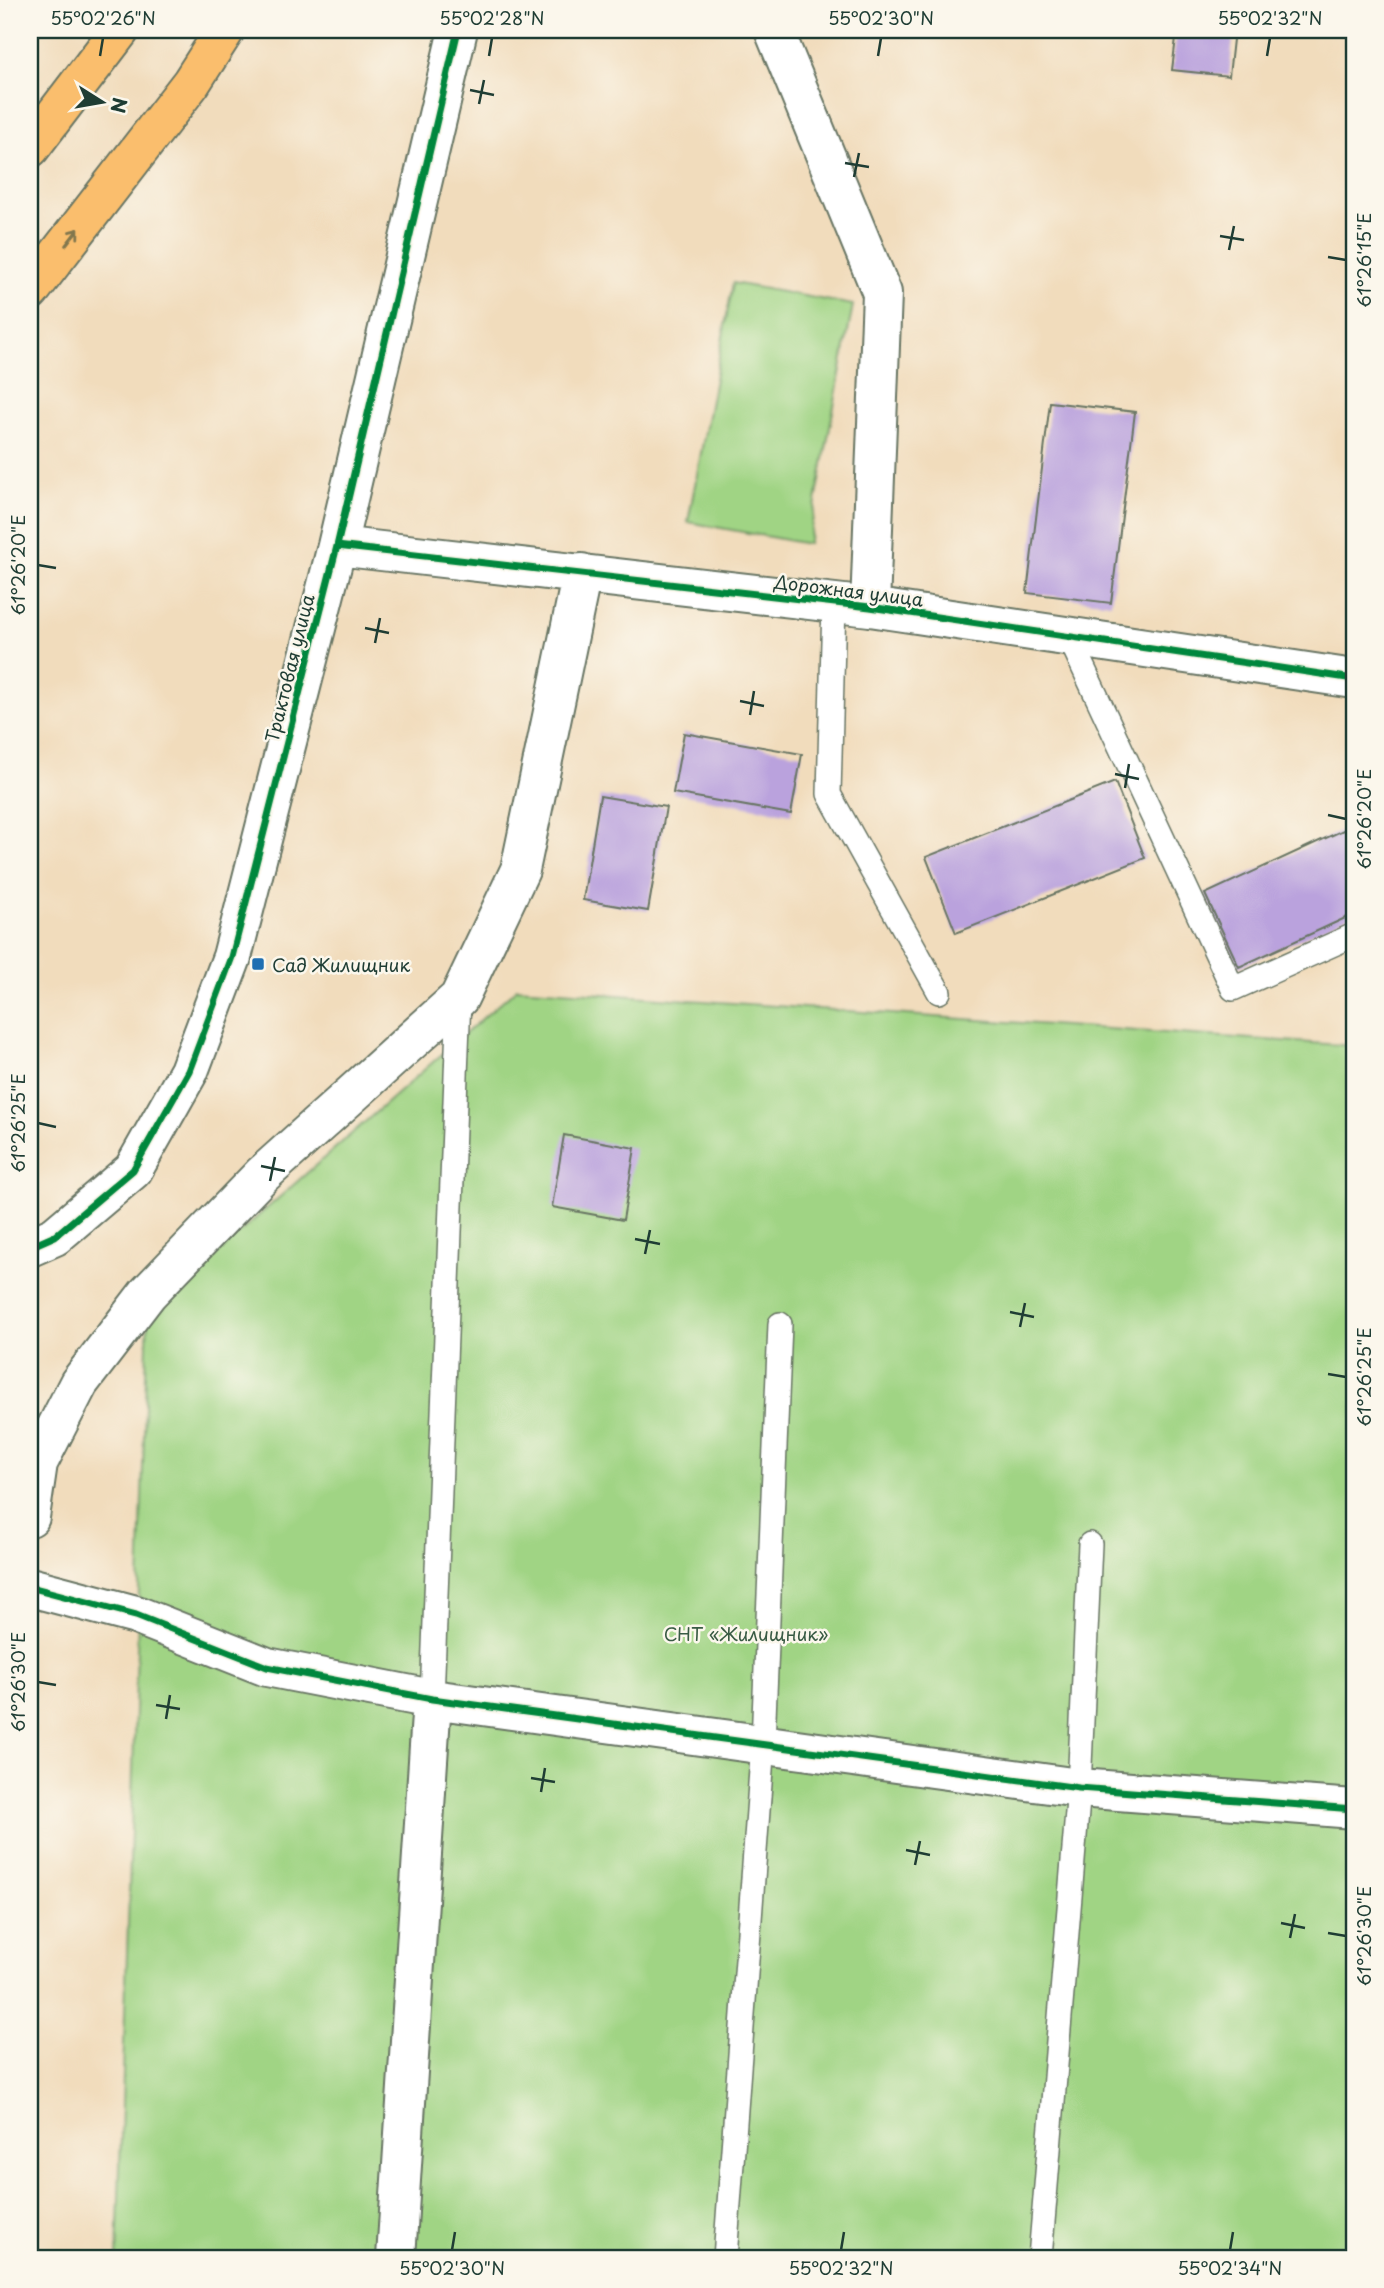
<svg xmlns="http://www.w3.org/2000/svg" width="1384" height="2288" font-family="'Playpen Sans',sans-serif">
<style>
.green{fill:#a0d484;stroke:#60885c;stroke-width:2}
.building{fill:#baa2dd}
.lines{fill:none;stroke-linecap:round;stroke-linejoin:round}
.service-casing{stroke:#687564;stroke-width:26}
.minor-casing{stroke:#687564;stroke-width:42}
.primary-casing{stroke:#687564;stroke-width:42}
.service{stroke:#fff;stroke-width:23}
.minor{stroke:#fff;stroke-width:38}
.primary{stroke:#fabe6d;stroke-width:38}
.cycleway-casing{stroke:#fbf7ec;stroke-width:11}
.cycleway{stroke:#00873e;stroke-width:7}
.oneway{stroke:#82774e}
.ticks{fill:none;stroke:#1f3d34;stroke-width:2.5}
.poi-dot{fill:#1f6fb2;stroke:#fbf7ec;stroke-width:2.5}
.labels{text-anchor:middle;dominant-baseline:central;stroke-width:5;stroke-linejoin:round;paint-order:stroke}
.street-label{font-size:18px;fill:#1f3d34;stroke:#fbf7ec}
.poi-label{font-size:18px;fill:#1f3d34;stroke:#fbf7ec;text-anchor:start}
.park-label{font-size:18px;fill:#395b44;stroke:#fbf7ec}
.neatline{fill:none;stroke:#1f3d34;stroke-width:2.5}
.ticks-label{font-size:18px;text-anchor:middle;fill:#1f3d34}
</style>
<rect width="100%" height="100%" fill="#fbf7ec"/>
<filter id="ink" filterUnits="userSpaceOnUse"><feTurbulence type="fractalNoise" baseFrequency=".0143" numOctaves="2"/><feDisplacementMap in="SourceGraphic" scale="14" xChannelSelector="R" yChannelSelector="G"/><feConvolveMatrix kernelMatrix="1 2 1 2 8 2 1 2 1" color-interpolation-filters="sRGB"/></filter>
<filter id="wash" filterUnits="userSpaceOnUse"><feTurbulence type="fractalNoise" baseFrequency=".00686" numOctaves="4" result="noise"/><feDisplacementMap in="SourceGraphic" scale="28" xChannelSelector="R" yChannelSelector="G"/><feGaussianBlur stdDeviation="1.57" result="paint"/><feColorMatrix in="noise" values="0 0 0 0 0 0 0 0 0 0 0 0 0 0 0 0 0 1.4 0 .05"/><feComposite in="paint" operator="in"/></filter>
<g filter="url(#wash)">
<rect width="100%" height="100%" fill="#f1dcbc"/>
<path class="green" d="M733 283 853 305 808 544 688 522Z
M517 988 1354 1046V2258H117L148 1313Z"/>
<g id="blocks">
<path class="building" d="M1177 30H1234L1229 76 1172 70Z
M1050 402 1135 412 1111 603 1027 593Z
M684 733 802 754 791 814 673 793Z
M1115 782 1145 858 956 933 926 857Z
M600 796 666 807 648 911 583 900Z
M1354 825V914L1239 967 1205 894Z
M564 1135 635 1148 623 1220 552 1207Z"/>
</g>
</g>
<g filter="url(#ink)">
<use href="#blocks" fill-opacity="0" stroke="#687564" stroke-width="2"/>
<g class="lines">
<g class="service-casing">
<path id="service" d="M834 603 829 794 939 992
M1069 637 1233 989 1354 935
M432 1699 459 998
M725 2258 763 1743 780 1324
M1040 2258 1079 1788 1090 1544"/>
</g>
<g class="minor-casing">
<path id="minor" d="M774 30 882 293 870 607
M337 546 870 607 1354 679
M30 1247 55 1236 133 1170 189 1071 232 957 337 546 458 30
M30 1517 38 1463 79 1383 148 1293 262 1175 459 998 520 870 582 573
M30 1587 136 1615 267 1667 432 1699 1079 1788 1354 1809
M396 2258 432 1699"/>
</g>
<g class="primary-casing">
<path id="primary" d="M30 148 120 30
M30 291 191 83 225 30"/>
</g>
<use href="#service" class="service"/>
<use href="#minor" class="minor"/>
<use href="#primary" class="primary"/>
<g class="cycleway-casing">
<path id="cycleway" d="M337 546 870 607 1354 679
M30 1247 55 1236 133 1170 189 1071 232 957 337 546 458 30
M30 1587 136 1615 267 1667 432 1699 1079 1788 1354 1809"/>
</g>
<use href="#cycleway" class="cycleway"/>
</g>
<defs><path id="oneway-shaft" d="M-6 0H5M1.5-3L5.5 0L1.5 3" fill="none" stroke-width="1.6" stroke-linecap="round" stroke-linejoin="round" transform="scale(1.75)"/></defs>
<use class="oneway" href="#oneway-shaft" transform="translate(72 237) rotate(-52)"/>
</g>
<path class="ticks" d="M100 56 103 38M489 56 492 38M878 56 881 38M1267 56 1270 38M470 90 494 95M479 104 484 80M845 163 869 167M854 177 859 153M1220 236 1244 240M1229 250 1234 226M1328 257 1346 260M38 565 56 568M365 628 389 633M375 643 380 618M740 701 764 706M750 715 754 691M1115 774 1139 779M1125 788 1129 764M1328 815 1346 819M38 1123 56 1127M261 1166 285 1171M270 1181 275 1157M635 1239 660 1244M645 1254 650 1230M1010 1312 1034 1317M1020 1327 1025 1303M1328 1374 1346 1377M38 1682 56 1685M156 1705 180 1709M166 1719 170 1695M531 1778 555 1782M541 1792 545 1768M906 1850 930 1855M915 1865 920 1841M1281 1923 1305 1928M1328 1933 1346 1936M1290 1938 1295 1914M452 2250 455 2232M841 2250 844 2232M1230 2250 1233 2232"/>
<rect class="poi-dot" x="251" y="957" width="14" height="14" rx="3.5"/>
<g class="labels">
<g class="street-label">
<text transform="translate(849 590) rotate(7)">Дорожная улица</text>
<text transform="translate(289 668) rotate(-76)">Трактовая улица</text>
</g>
<g class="poi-label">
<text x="272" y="964">Сад Жилищник</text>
</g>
<g class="park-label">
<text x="746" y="1633">СНТ «Жилищник»</text>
</g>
</g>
<rect width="1384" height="2288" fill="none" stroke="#fbf7ec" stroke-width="77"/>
<g transform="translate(102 102) rotate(101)" stroke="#fbf7ec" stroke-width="5" paint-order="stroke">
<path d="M0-5L12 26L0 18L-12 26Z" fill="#1f3d34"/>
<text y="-10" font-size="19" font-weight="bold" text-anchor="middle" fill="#1f3d34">N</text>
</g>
<rect x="38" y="38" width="1308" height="2212" class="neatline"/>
<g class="ticks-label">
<text x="103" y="25">55°02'26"N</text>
<text x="492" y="25">55°02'28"N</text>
<text x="881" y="25">55°02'30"N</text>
<text x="1270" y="25">55°02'32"N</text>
<text transform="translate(1365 260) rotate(-90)" y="6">61°26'15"E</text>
<text transform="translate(19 565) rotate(-90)" y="6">61°26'20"E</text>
<text transform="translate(1365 819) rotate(-90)" y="6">61°26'20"E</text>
<text transform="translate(19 1123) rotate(-90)" y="6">61°26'25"E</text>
<text transform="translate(1365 1377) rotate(-90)" y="6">61°26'25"E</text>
<text transform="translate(19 1682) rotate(-90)" y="6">61°26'30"E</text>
<text transform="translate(1365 1936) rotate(-90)" y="6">61°26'30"E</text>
<text x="452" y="2275">55°02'30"N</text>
<text x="841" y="2275">55°02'32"N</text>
<text x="1230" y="2275">55°02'34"N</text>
</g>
</svg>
